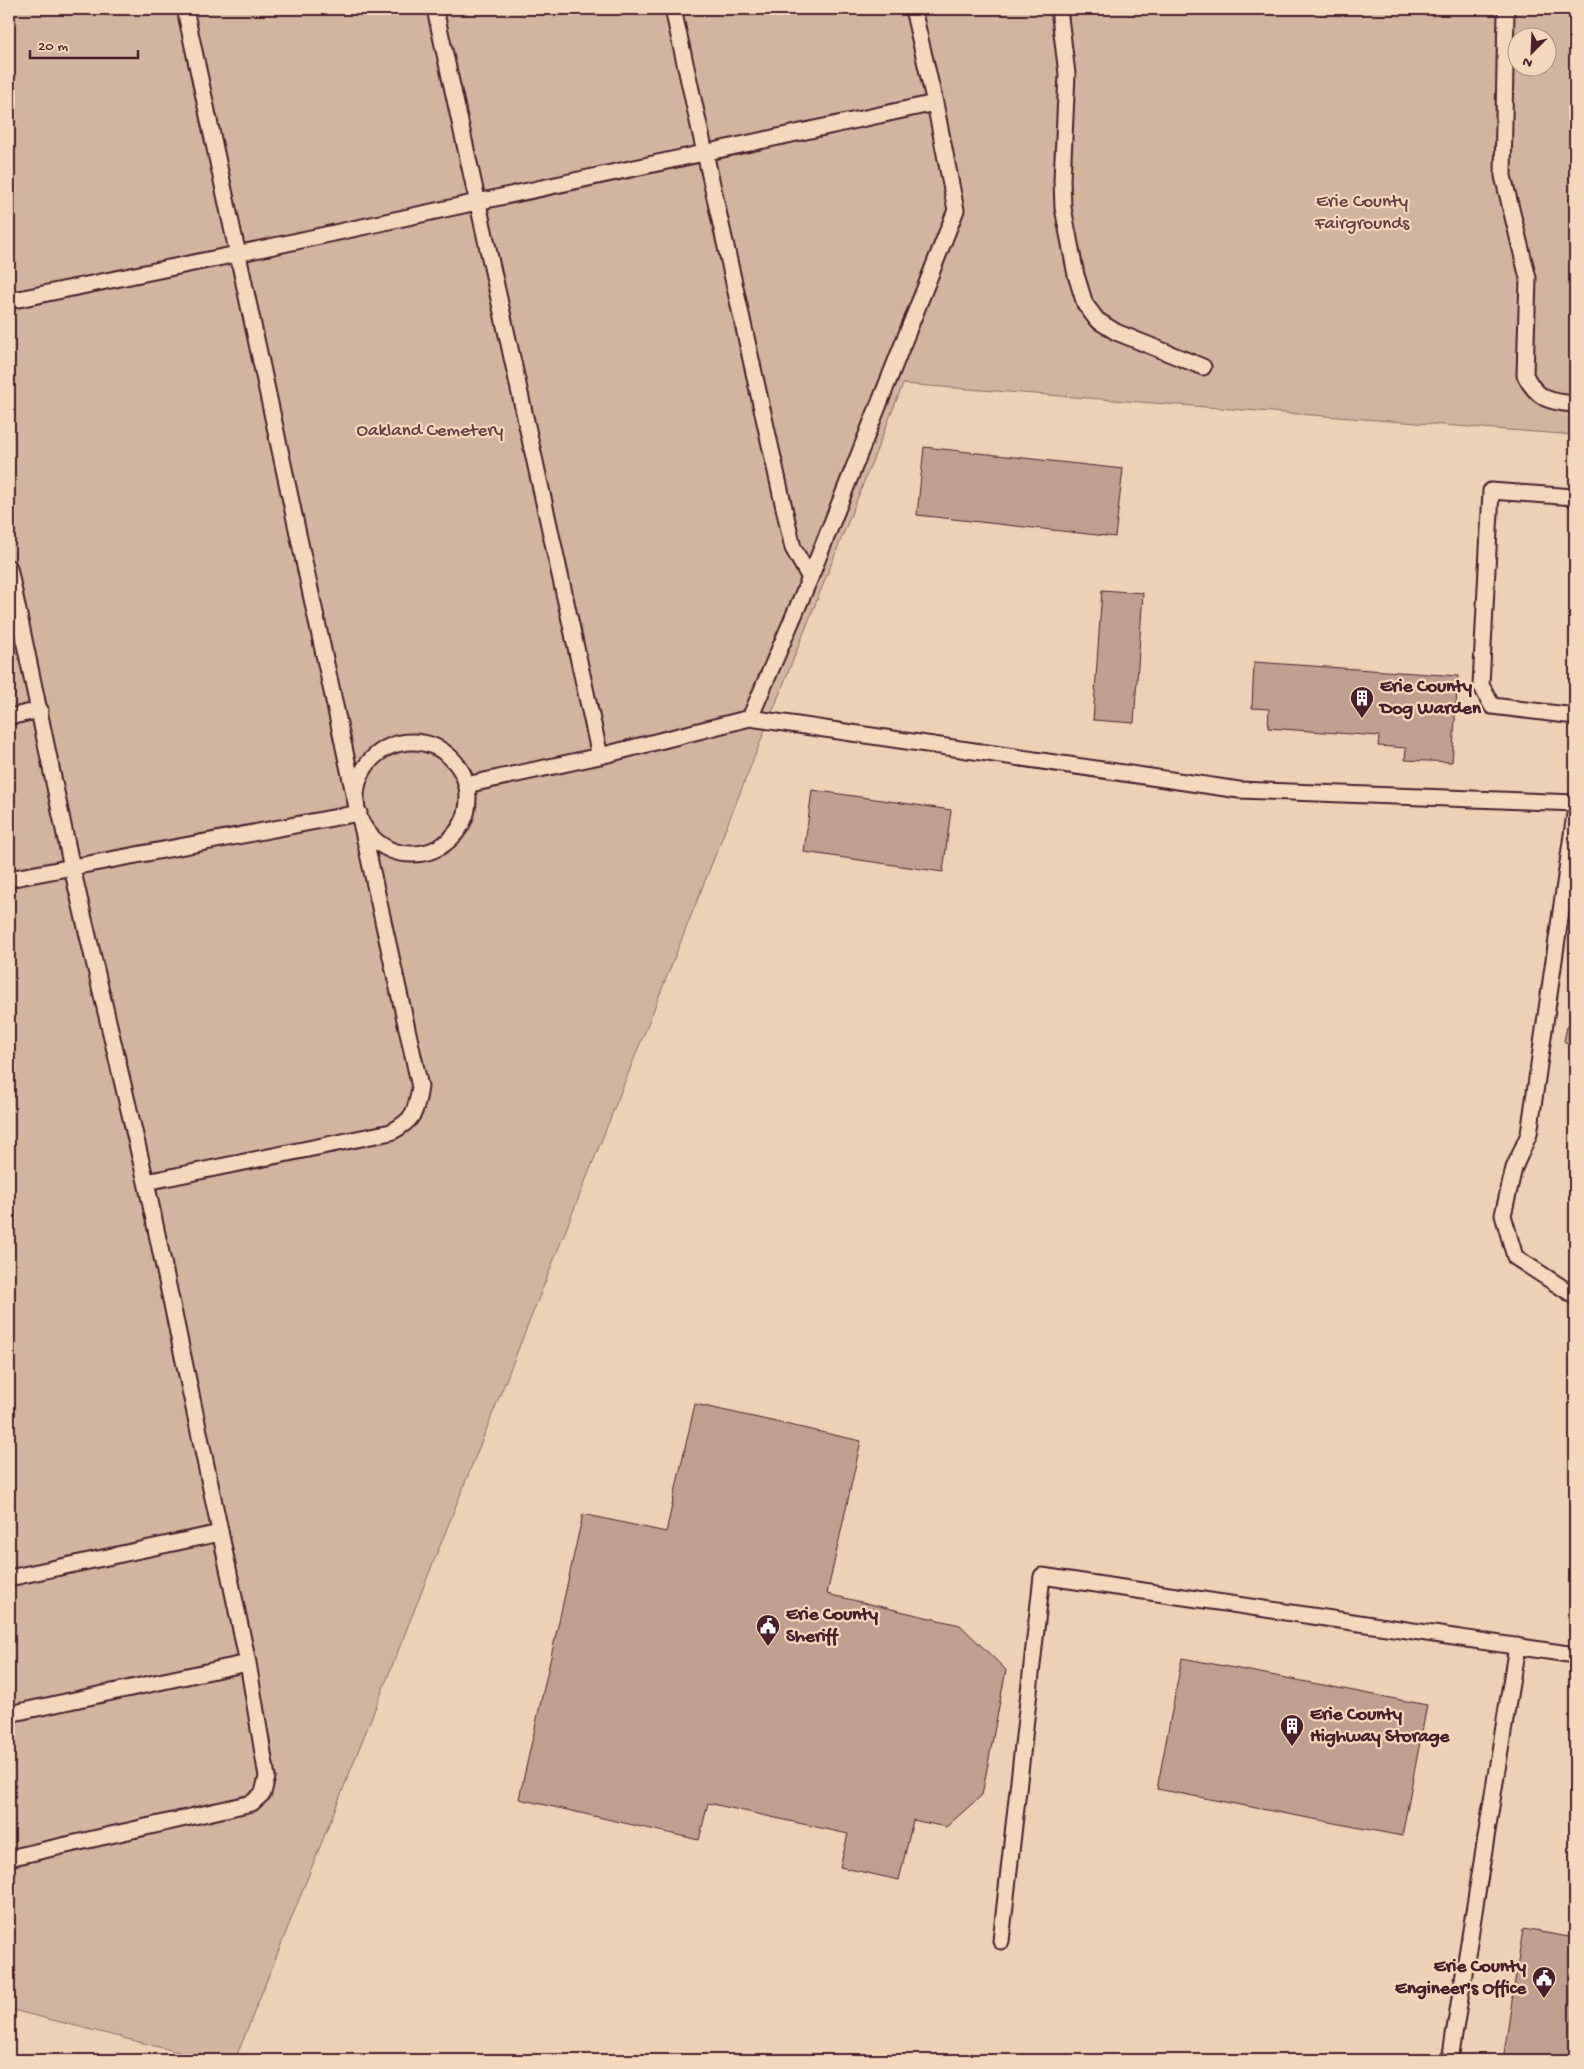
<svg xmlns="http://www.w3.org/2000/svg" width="1584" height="2069" font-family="'Gochi Hand',sans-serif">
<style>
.green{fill:#d3b49e;stroke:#8e6a64;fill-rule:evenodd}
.building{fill:#c19f8e;stroke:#4a1f2b}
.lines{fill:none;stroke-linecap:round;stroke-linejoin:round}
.service-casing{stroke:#4a1f2b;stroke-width:19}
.service{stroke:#f5d8bb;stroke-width:15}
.labels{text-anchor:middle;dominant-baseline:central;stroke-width:4.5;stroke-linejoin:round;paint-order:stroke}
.park-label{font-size:19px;fill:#653d42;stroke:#f5d8bb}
.poi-label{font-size:19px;font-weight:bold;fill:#4a1f2b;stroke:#f5d8bb;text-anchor:start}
</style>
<rect width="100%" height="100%" fill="#eed1b5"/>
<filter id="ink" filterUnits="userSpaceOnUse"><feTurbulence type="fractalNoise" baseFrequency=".02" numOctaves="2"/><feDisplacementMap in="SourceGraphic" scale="10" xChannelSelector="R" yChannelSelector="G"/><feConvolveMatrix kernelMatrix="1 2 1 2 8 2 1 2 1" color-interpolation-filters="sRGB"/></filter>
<g filter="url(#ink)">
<path class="green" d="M9 9H1575V435L903 384 235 2060H210L9 2009ZM1516 38H1546V68H1516Z"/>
<path class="building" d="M924 447 1123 469 1115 537 917 515Z
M1102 590 1143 593 1134 723 1093 720Z
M1254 662 1458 676 1452 762 1405 760 1406 748 1378 746 1379 736 1268 728 1269 709 1252 708Z
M812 790 951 810 943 872 804 852Z
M1575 1022V1051L1564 1041 1567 1027Z
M1575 1134V1170L1570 1169Z
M695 1404 861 1441 827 1594 960 1625 1006 1670 982 1795 946 1827 913 1820 899 1880 840 1867 848 1834 708 1803 699 1840 519 1799 583 1514 666 1532Z
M1182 1658 1427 1705 1402 1836 1157 1789Z
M1523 1929 1575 1938V2060H1503Z"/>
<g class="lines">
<g class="service-casing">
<path id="service" d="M185 9 356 803
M435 9 600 756
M673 9 793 548 810 578
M1059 9 1067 74 1062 180 1063 208 1076 275 1085 304 1097 320 1116 332 1203 367
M1506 9 1503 176 1528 278 1525 375C1537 399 1549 402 1575 404
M9 301 237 254 935 103
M1575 497 1491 491 1481 685 1492 706 1575 716
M9 568 72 868 146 1182 248 1663 267 1777 263 1793 252 1803 9 1858
M9 717 40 710
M750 718 1239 790 1575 803
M356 798a56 56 0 1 1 112 0a56 56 0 1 1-112 0Z
M466 785 600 756 750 718 810 578 956 210 935 103 913 9
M1575 814 1529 1134 1514 1168 1503 1215 1515 1257 1575 1296
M9 879 359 813
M146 1182 391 1132C414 1120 416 1112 420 1087L361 822
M9 1578 220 1533
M9 1714 248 1663
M1001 1941 1042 1576 1575 1655
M1450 2060 1517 1646"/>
</g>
<use href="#service" class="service"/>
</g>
</g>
<defs>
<g id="building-pin" transform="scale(1.25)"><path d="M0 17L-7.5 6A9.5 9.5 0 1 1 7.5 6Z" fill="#4a1f2b" stroke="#f5d8bb"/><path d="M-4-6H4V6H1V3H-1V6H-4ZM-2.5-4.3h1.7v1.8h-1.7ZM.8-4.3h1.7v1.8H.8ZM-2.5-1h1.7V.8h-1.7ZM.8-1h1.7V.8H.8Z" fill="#fff"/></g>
<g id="civic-pin" transform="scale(1.25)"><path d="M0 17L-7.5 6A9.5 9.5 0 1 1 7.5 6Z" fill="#4a1f2b" stroke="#f5d8bb"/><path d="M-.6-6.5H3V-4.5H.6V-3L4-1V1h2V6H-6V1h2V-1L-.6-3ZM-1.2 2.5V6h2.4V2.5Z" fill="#fff"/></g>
</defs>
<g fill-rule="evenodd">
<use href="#building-pin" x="1362" y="698"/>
<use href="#civic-pin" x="768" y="1626"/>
<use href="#building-pin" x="1292" y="1726"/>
<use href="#civic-pin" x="1544" y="1978"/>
</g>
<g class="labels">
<g class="park-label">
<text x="1362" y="202">Erie County<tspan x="1362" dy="22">Fairgrounds</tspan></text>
<text x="430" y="431">Oakland Cemetery</text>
</g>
<g class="poi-label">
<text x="1380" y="687">Erie County<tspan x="1380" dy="22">Dog Warden</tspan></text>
<text x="786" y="1615">Erie County<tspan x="786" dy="22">Sheriff</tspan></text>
<text x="1310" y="1715">Erie County<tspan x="1310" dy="22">Highway Storage</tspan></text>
<text x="1526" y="1967" text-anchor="end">Erie County<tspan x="1526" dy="22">Engineer's Office</tspan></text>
</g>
</g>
<rect width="1584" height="2069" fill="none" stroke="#f5d8bb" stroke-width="30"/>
<rect x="15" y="15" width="1554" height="2039" fill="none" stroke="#4a1f2b" stroke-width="2" filter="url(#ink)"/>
<g transform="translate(1532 52) rotate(204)"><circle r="24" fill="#f5d8bb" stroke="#b18e81"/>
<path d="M0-4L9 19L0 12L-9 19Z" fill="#4a1f2b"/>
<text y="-8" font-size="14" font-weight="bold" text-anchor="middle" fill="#4a1f2b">N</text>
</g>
<path d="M30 50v8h108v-8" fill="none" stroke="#4a1f2b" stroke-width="2.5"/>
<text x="38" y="50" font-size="15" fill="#4a1f2b" stroke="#f5d8bb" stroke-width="4" paint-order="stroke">20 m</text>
</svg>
